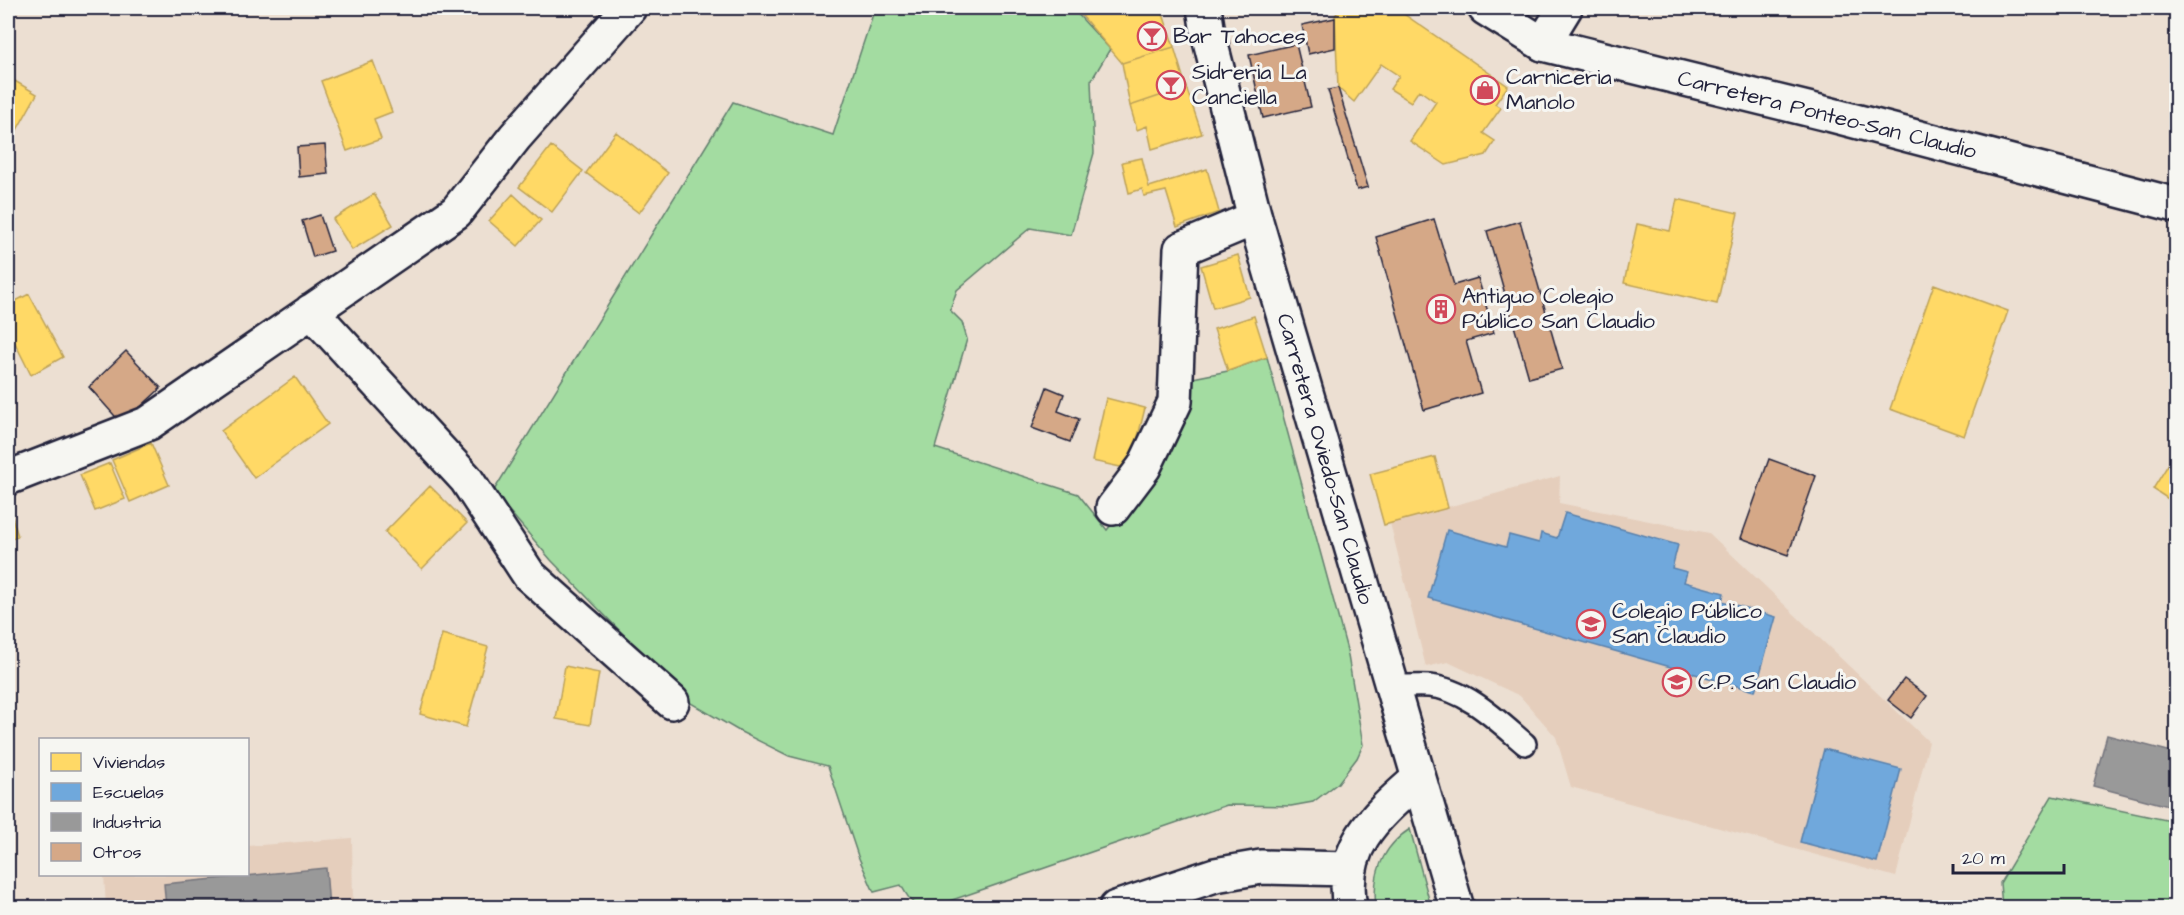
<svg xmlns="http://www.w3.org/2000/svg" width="2184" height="915" font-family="'Architects Daughter',sans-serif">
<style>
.built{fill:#e5cebc}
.green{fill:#a3dca1;stroke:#627f6e;stroke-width:1.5}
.homes{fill:#ffd966;stroke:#bda259;stroke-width:1.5}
.schools{fill:#6fa8dc;stroke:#5880ac;stroke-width:1.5}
.industry{fill:#999;stroke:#75757d;stroke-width:1.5}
.building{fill:#d5a887;stroke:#22223b;stroke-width:1.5}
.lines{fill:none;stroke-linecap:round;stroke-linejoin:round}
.lane-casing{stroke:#22223b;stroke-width:26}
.street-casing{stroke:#22223b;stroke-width:38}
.secondary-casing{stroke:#22223b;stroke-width:38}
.lane{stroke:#f6f6f2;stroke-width:21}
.street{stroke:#f6f6f2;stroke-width:33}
.secondary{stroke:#f6f6f2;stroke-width:33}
.labels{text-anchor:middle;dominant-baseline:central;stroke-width:6;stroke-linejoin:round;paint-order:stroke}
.poi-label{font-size:22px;fill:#22223b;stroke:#f6f6f2;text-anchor:start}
.street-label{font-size:22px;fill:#22223b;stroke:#f6f6f2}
</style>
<rect width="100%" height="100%" fill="#ecdfd2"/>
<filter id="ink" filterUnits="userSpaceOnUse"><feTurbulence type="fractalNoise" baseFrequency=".0167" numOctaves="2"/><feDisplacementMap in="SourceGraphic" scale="12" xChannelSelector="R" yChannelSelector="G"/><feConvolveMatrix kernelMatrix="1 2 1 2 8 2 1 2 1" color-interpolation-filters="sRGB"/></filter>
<g filter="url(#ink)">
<path class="built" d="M1560 476 1559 503 1709 533 1929 742 1896 877 1571 787 1556 737 1520 696 1448 662 1426 667 1390 523Z
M352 838 353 907H106L104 875 248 874V846Z"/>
<path class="green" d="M875 8H1072L1110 49 1091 81 1094 153 1071 235 1030 228 957 290 950 310 962 322 967 339 935 448 1078 494 1107 530 1136 494 1188 379 1228 371 1267 357 1347 650 1363 745 1357 758 1338 783 1313 802 1291 806 1227 805 932 907C913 908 910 901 901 885L874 892 858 856 828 766 789 756 739 731 689 702 551 560 493 492 733 102 833 135Z
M2052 796 2176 822V907H2002L2000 883Z
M1410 829 1431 907H1376C1372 875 1382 847 1410 829Z"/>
<path class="homes" d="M1072 8H1098L1082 16Z
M1098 8H1161L1174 47 1122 63 1082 16Z
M1340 8H1395L1508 86 1495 104 1501 108 1483 133 1495 141 1486 155 1446 165 1410 141 1436 102 1419 90 1411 102 1390 89 1399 76 1381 64 1354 102 1338 88 1335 16Z
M1174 47 1186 87 1130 106 1122 63Z
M373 61 392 112 374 119 381 139 347 151 321 81Z
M8 77 37 94 8 146Z
M1186 87 1202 134 1152 149 1147 126 1137 130 1130 106Z
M616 132 668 173 639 213 586 173Z
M551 146 583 171 552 212 519 187Z
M1142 158 1149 187 1207 169 1219 212 1177 227 1166 191 1144 196 1142 189 1129 193 1122 162Z
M374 194 393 225 352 250 333 219Z
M513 194 541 220 518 246 489 221Z
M1677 199 1738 213 1717 304 1624 283 1637 224 1670 231Z
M1238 255 1250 297 1213 308 1201 266Z
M1934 284 2008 311 1964 436 1890 409Z
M29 294 63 357 31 375 8 329V305Z
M1254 316 1267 357 1228 371 1214 329Z
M295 377 328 424 254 478 221 431Z
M1106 398 1145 408 1130 469 1092 461Z
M151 443 169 485 130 502 112 460Z
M2176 452V504L2153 489Z
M1435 457 1448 508 1384 525 1370 474Z
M110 463 125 499 95 511 80 475Z
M430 486 467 523 422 569 385 532Z
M8 504 18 536 8 540Z
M442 634 488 647 466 727 420 714Z
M565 666 599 673 590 725 556 719Z"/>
<path class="schools" d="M1565 513 1678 545 1672 568 1687 572 1684 582 1724 593 1722 601 1776 617 1755 691 1428 598 1447 530 1506 547 1509 535 1539 543 1541 533 1557 538Z
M1824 749 1901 769 1877 862 1800 842Z"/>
<path class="industry" d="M2107 735 2176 753V808L2093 786Z
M326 868 329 908H166L164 884Z"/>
<path class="building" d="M1335 18V48L1308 54 1302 25Z
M1296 44 1311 107 1263 118 1249 55Z
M1338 88 1368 187 1357 190 1328 90Z
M325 145 328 174 299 177 297 147Z
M320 215 332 251 313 257 302 221Z
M1434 219 1454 285 1478 278 1494 333 1466 341 1481 393 1424 410 1376 237Z
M1520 221 1562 369 1529 378 1487 231Z
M126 351 161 388 122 424 89 387Z
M1047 387 1064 394 1058 411 1079 419 1070 442 1032 428Z
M1769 459 1816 476 1788 555 1741 538Z
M1904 679 1927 696 1911 718 1888 700Z"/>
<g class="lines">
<g class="lane-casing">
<path id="lane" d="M1391 687C1404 686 1417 685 1429 686 1466 689 1498 721 1525 744"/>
</g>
<g class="street-casing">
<path id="street" d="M1543 44 1565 8
M311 311 466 479 529 575 672 702
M8 478 149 423 456 212 515 137 629 8
M1113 508 1144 467 1175 402 1181 249 1255 218
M1116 908 1215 875 1261 867 1349 869
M1350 908C1339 846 1376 816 1418 779"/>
</g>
<g class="secondary-casing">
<path id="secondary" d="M1204 8 1208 33 1255 218 1457 908
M1485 8 1543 44 1832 115 2176 205"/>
</g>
<use href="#lane" class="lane"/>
<use href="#street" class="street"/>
<use href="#secondary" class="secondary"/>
</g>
</g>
<defs>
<g id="bar-ring" transform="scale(1.5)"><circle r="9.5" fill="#f6f6f2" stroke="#d1495b" stroke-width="1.5"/><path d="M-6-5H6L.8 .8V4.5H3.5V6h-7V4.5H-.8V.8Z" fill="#d1495b"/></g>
<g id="shop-ring" transform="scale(1.5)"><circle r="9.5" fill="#f6f6f2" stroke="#d1495b" stroke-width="1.5"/><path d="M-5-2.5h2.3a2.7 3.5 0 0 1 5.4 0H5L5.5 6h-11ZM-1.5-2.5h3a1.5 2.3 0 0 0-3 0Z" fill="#d1495b"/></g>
<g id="building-ring" transform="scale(1.5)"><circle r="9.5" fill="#f6f6f2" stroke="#d1495b" stroke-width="1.5"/><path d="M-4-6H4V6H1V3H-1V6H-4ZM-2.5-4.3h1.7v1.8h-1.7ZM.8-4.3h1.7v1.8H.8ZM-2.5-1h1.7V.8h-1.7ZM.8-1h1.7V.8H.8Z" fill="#d1495b"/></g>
<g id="school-ring" transform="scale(1.5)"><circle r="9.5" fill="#f6f6f2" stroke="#d1495b" stroke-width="1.5"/><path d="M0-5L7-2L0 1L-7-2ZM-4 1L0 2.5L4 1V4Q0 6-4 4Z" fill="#d1495b"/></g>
</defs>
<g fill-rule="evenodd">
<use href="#bar-ring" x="1152" y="36"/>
<use href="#bar-ring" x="1171" y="85"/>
<use href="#shop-ring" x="1485" y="90"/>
<use href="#building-ring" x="1441" y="309"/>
<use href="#school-ring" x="1591" y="624"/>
<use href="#school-ring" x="1677" y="682"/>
</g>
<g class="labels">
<g class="poi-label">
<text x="1173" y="36">Bar Tahoces</text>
<text x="1192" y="72">Sidreria La<tspan x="1192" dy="25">Canciella</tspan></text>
<text x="1506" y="77">Carniceria<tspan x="1506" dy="25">Manolo</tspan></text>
<text x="1462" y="296">Antiguo Colegio<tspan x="1462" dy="25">Público San Claudio</tspan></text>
<text x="1612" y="611">Colegio Público<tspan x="1612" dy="25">San Claudio</tspan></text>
<text x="1698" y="682">C.P. San Claudio</text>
</g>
<g class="street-label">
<text transform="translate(1827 115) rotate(14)">Carretera Ponteo-San Claudio</text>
<text transform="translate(1325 459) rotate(74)">Carretera Oviedo-San Claudio</text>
</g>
</g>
<rect width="2184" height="915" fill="none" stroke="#f6f6f2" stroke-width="30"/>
<rect x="15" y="15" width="2154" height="885" fill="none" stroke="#22223b" stroke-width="2" filter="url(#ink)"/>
<rect x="39" y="738" width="210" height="138" fill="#f6f6f2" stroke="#a1a1a9" stroke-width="1.5"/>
<rect x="51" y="753" width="30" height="18" fill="#ffd966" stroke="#a1a1a9" stroke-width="1.5"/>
<text x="93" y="768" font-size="18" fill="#22223b">Viviendas</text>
<rect x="51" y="783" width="30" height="18" fill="#6fa8dc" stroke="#a1a1a9" stroke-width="1.5"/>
<text x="93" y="798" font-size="18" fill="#22223b">Escuelas</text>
<rect x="51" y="813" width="30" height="18" fill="#999999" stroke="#a1a1a9" stroke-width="1.5"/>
<text x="93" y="828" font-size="18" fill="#22223b">Industria</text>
<rect x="51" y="843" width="30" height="18" fill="#d5a887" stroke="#a1a1a9" stroke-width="1.5"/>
<text x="93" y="858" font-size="18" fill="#22223b">Otros</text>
<path d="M1953 864v9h111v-9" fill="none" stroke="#22223b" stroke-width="3"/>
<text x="1962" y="864" font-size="18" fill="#22223b" stroke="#f6f6f2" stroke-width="4.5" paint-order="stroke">20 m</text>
</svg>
